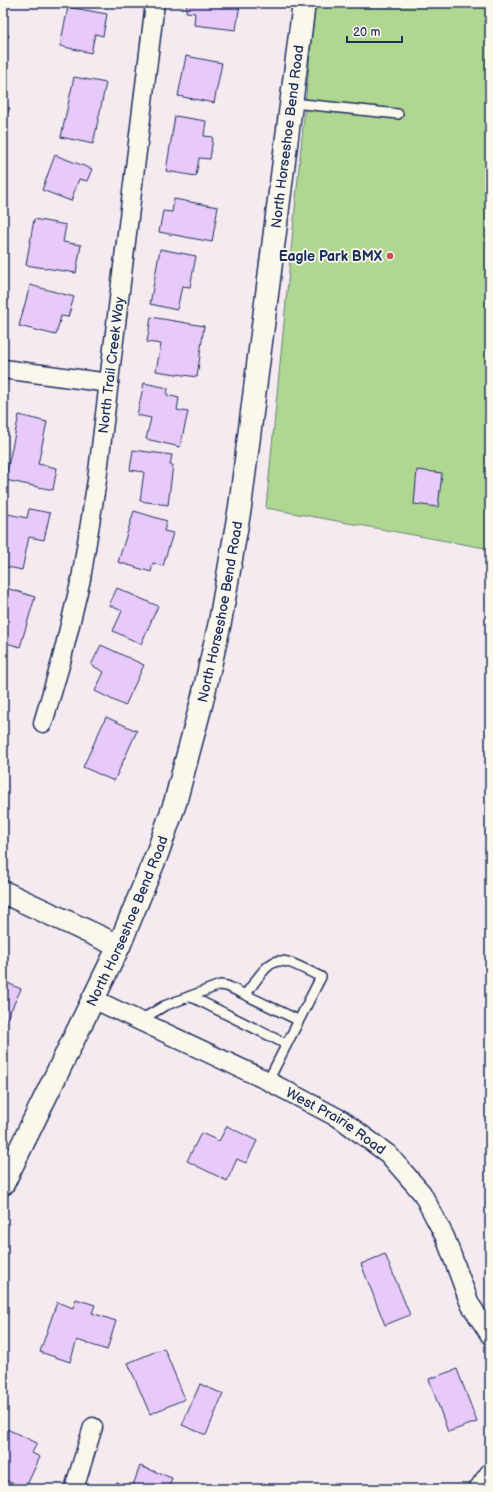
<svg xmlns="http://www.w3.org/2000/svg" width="493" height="1492" font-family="'Balsamiq Sans',sans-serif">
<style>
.green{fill:#b0d792;stroke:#668378}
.building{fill:#e7caf9;stroke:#1b2f5e}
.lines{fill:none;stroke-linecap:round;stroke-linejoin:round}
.lane-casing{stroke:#1b2f5e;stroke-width:12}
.street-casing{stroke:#1b2f5e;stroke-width:21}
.secondary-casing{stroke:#1b2f5e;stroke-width:25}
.lane{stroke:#fbf7ec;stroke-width:9}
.street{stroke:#fbf7ec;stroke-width:18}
.secondary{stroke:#fbf7ec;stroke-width:22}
.poi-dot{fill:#d1495b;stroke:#fbf7ec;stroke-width:1.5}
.labels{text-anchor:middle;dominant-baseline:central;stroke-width:3.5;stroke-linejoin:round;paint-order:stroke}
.street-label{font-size:14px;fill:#1b2f5e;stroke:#fbf7ec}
.poi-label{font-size:14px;font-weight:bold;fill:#1b2f5e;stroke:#fbf7ec;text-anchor:end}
</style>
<rect width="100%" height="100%" fill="#f5eaf0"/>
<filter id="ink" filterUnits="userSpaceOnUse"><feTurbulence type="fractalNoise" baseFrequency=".025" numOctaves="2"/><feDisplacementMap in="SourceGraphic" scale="8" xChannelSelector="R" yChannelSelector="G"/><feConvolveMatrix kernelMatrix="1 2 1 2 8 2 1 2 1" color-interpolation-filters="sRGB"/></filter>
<g filter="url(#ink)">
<path class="green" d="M315 3H490V549L266 508Z"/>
<path class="building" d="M187 3H240L236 30 194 25 195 13 186 12Z
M68 7 107 14 103 36 95 34 91 53 60 46Z
M3 29 9 36 3 41Z
M186 56 222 63 214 103 178 96Z
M74 77 106 83 93 144 61 137Z
M3 105 10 108 3 123Z
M175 116 206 121 204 136 213 137 210 159 199 158 196 176 166 171Z
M55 155 92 169 87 181 79 179 71 201 42 190Z
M174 199 218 207 212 242 159 232 163 211 172 212Z
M34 219 66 225 63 242 81 245 76 273 26 265Z
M160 249 196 256 190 287 182 286 177 310 150 304Z
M30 285 74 297 68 317 61 316 56 335 19 326Z
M151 317 204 326 197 377 156 371 161 344 147 342Z
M144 383 168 388 167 395 179 398 177 410 188 412 180 447 146 439 151 418 137 415Z
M19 415 47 422 38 464 57 468 53 490 5 480Z
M133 450 172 455 170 465H173L168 505 140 501 144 472 130 470Z
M417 470 442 473 438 507 414 504Z
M29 509 50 513 44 540 29 537 22 570 3 566V513L27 518Z
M134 511 167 521 164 531 173 533 163 566 153 563 151 572 118 562Z
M3 587 35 597 20 647 3 642Z
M117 588 158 606 141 644 113 631 122 611 109 605Z
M101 645 144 665 125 706 95 691 104 672 91 665Z
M106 717 137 731 114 781 83 767Z
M3 981 21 989 3 1027Z
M227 1126 257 1141 246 1163 237 1159 227 1181 187 1161 201 1133 219 1141Z
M385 1254 410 1315 385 1325 361 1264Z
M76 1299 95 1305 92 1313 116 1321 107 1350 77 1340 70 1362 40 1352 57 1302 73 1308Z
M164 1348 185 1399 150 1414 128 1363Z
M457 1369 477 1422 448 1432 429 1379Z
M200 1384 223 1394 206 1435 182 1425Z
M7 1429 37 1443 32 1453 40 1457 25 1489 3 1479V1437Z
M140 1466 172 1478 168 1489H114L117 1482 132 1488Z"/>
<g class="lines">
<g class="lane-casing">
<path id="lane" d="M293 103 398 114
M246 994C276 951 276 955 321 977L268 1081
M190 996 286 1044
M139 1021 164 1006 220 985 227 986 298 1020"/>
</g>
<g class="street-casing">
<g id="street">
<path d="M3 369 109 383"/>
<path id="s1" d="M43 723 61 662 81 579 97 480 155 3"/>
<path id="s2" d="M93 999 268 1081 342 1120 388 1154 422 1193 445 1237 470 1304 490 1335"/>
<path d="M74 1489 93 1427"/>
<path d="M478 1489 490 1472"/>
</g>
</g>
<g class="secondary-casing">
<g id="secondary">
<path d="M3 892 119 946"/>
<path id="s3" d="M3 1184 119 946 157 854 175 803 202 701 220 622 240 507 304 3"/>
</g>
</g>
<use href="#lane" class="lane"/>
<use href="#street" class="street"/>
<use href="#secondary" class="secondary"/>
</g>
</g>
<circle class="poi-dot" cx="390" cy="256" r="4"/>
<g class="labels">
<g class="street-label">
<text stroke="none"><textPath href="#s3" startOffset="1095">North Horseshoe Bend Road</textPath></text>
<text stroke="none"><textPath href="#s1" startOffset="365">North Trail Creek Way</textPath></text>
<text stroke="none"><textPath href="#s3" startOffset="615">North Horseshoe Bend Road</textPath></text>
<text stroke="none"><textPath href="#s3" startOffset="291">North Horseshoe Bend Road</textPath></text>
<text stroke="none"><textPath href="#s2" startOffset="272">West Prairie Road</textPath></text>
</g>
<g class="poi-label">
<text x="382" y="256">Eagle Park BMX</text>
</g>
</g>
<rect width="493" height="1492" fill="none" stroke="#fbf7ec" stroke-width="16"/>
<rect x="8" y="8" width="477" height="1476" fill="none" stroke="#1b2f5e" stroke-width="1.5" filter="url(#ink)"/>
<path d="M347 36v6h55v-6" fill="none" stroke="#1b2f5e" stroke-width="2"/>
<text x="353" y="36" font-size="12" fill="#1b2f5e" stroke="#fbf7ec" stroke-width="3" paint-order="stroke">20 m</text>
</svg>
